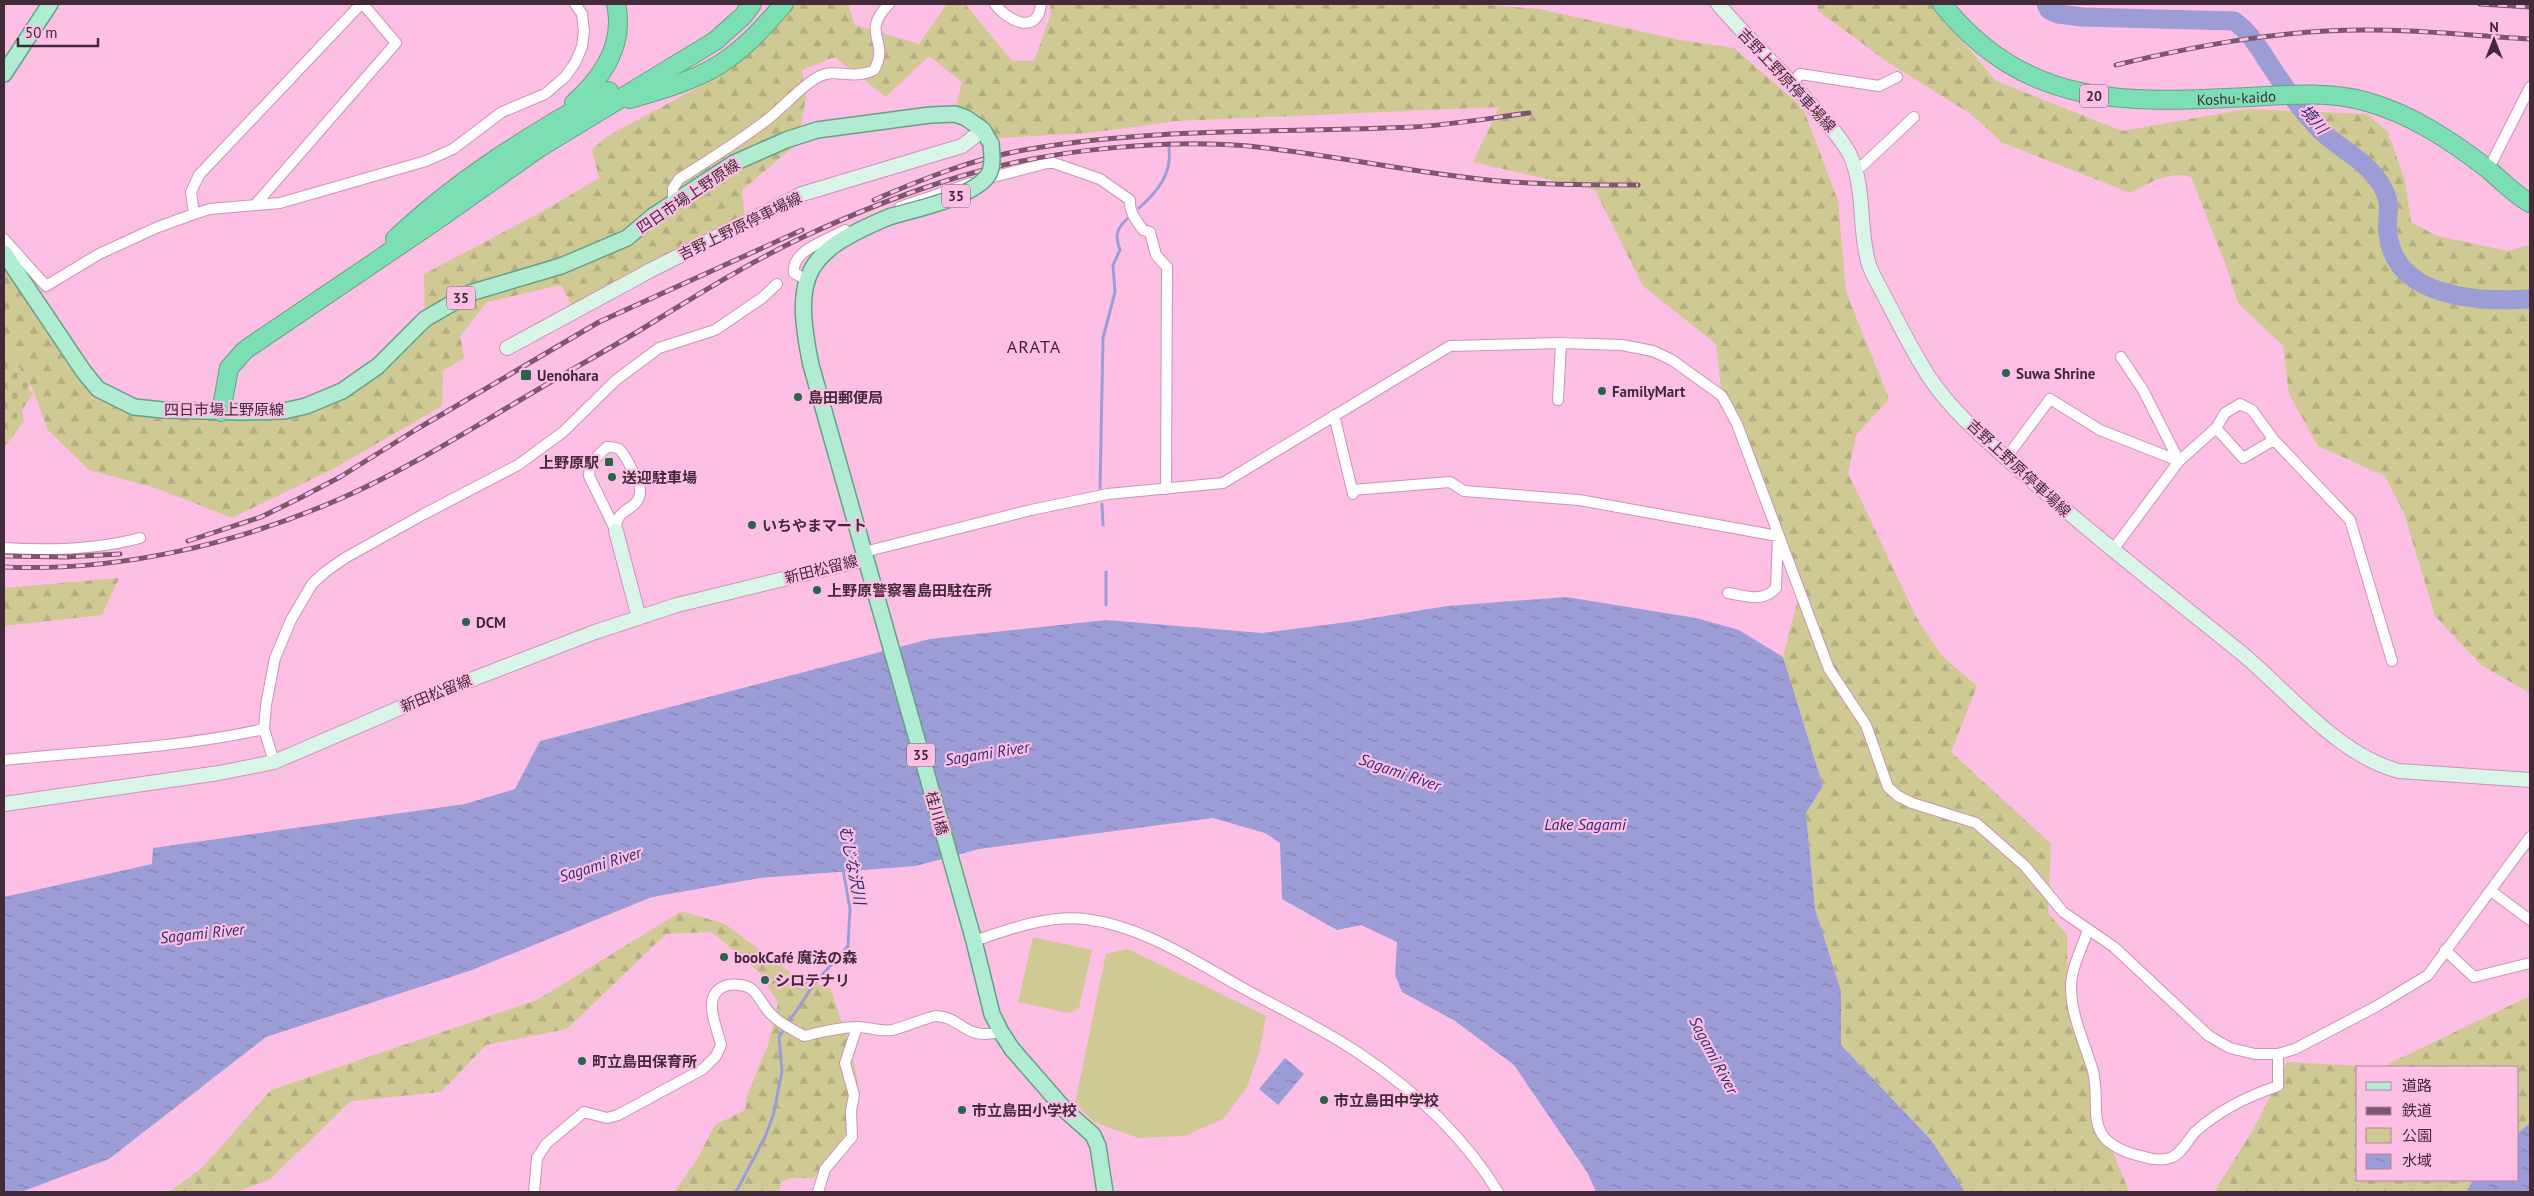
<svg xmlns="http://www.w3.org/2000/svg" width="2534" height="1196" font-family="'PT Sans','Noto Sans JP',sans-serif">
<style>
.forest{fill:url(#forest-firs)}
.cemetery{fill:url(#cemetery-stones)}
.park{fill:#cfc993}
.water{fill:url(#water-ripples)}
.lines{fill:none;stroke-linecap:round;stroke-linejoin:round}
.stream{stroke:#9c9dd7;stroke-width:3}
.river{stroke:#9c9dd7;stroke-width:19}
.street-casing{stroke:#ce92b5;stroke-width:12}
.secondary-casing{stroke:#ce92b5;stroke-width:16}
.primary-casing{stroke:#68a088;stroke-width:18}
.highway-casing{stroke:#68a088;stroke-width:20}
.street{stroke:#fff;stroke-width:10}
.secondary{stroke:#d8f5e8;stroke-width:14}
.primary{stroke:#b0ecd1;stroke-width:15}
.highway{stroke:#7cdfb3;stroke-width:18}
.rail-casing{stroke:#7c576d;stroke-width:5}
.rail{stroke:#febfe4;stroke-width:3;stroke-dasharray:9;stroke-linecap:butt}
.primary-bridge-casing{stroke:#68a088;stroke-width:18;stroke-linecap:butt}
.primary-bridge{stroke:#b0ecd1;stroke-width:15}
.poi-dot{fill:#2a624a;stroke:#febfe4;stroke-width:2}
.labels{text-anchor:middle;dominant-baseline:central;stroke-width:4.5;stroke-linejoin:round;paint-order:stroke}
.shield{fill:#febfe4;stroke:#7b576c;stroke-width:1}
.shield-label{font-size:14px;font-weight:bold;fill:#432a39}
.street-label{font-size:15px;fill:#432a39;stroke:#febfe4}
.poi-label{font-size:15px;font-weight:bold;fill:#432a39;stroke:#febfe4;text-anchor:start}
.water-label{font-size:16px;font-style:italic;fill:#332c71;stroke:#febfe4}
.quarter-label{font-size:18px;letter-spacing:1px;fill:#481838;stroke:#febfe4}
</style>
<defs>
<pattern id="forest-firs" width="22" height="20" patternUnits="userSpaceOnUse" patternTransform="scale(1.25)"><rect width="22" height="20" fill="#cfc993"/><path d="M5 1l3.5 6h-7zM16 11l3.5 6h-7z" fill="#b3ad80"/></pattern>
<pattern id="cemetery-stones" width="16" height="16" patternUnits="userSpaceOnUse" patternTransform="scale(1.25)"><rect width="16" height="16" fill="#cfc993"/><path d="M2 7V4a2 2 0 0 1 4 0v3zM10 15v-3a2 2 0 0 1 4 0v3z" fill="#b3ad80"/></pattern>
<pattern id="water-ripples" width="26" height="14" patternUnits="userSpaceOnUse" patternTransform="scale(1.25)"><rect width="26" height="14" fill="#9c9dd7"/><path d="M2 4q2-2 4 0t4 0M15 11q2-2 4 0t4 0" fill="none" stroke="#8180af"/></pattern>
</defs>
<rect width="100%" height="100%" fill="#febfe4"/>
<path class="forest" d="M796 4H848L855 25 919 44 947 4H965L1012 61H1034L1051 14 1050 4H1474L1539 9 1680 40 1734 48 1803 108 1838 201 1846 292 1889 399 1856 435 1848 473 1916 617 1942 656 1977 686 1951 752 2051 844 2048 913 2067 935 2068 1001 2108 1139 2129 1192H1965L1931 1140 1841 1045V991L1815 909 1806 813 1823 786 1783 657 1800 591 1722 396 1716 344 1643 286 1595 190 1473 162 1499 107 1176 121 1088 133 998 138C986 122 975 114 956 108L962 82 929 56 886 97 835 57 802 70 806 98 797 144 742 190 745 223 575 311 561 285 487 302 460 336 464 358 443 371 442 406 333 469 232 518 156 488 89 470 48 430 31 385 4 346V268L22 281 84 372 134 407 284 411 342 391 425 319 424 274 540 213 599 178 592 150 606 137 708 82Z
M1817 4H1931L1996 81 2122 131 2247 109 2367 114 2388 132 2405 181 2411 222 2437 236 2508 251 2530 245V693L2481 665 2435 616 2404 513 2385 476 2318 446 2289 394 2283 346 2238 303 2226 266 2191 177C2170 171 2149 182 2131 193L2003 143 1971 114 1889 63 1818 11Z
M119 578 102 615 4 626V588Z
M682 911 725 924 793 975 831 989C840 1019 862 1074 858 1102 853 1130 830 1156 814 1178H791L781 1182 779 1192H674L696 1161 715 1125 745 1110 747 1096 768 1045 778 1003 760 973 712 932 666 934 567 1029 486 1045 441 1092 351 1101 269 1180 236 1192H169L202 1168 271 1090 537 1000Z
M2530 996V1123L2518 1133V1067H2358V1180H2473L2466 1192H2214L2256 1125 2287 1062 2382 1067Z"/>
<path class="cemetery" d="M4 346 31 385 27 387 33 393 22 410 24 421 6 445 4 443Z"/>
<path class="park" d="M1033 937 1092 950 1079 1008 1069 1013 1018 1002Z
M1128 949 1266 1016 1259 1053 1247 1087 1223 1119 1184 1136 1138 1138 1094 1122 1075 1103 1106 954Z"/>
<path class="water" d="M1566 597 1696 618 1739 630 1783 657 1823 786 1806 813 1815 909 1841 991V1045L1931 1140 1965 1192H1596L1587 1172 1514 1065 1455 1021 1402 992 1395 975 1397 942 1361 925 1337 930 1282 899 1280 843 1265 833 1213 818 979 849 916 866 760 878 652 897 472 970 266 1037 109 1159 21 1192H4V897L152 864 153 848 465 804 515 789 540 741 930 639 1106 620 1262 633 1348 622 1447 606Z
M1285 1058 1304 1074 1278 1105 1259 1089Z
M2530 1123V1192H2466L2473 1180H2518V1133Z"/>
<g class="lines">
<path class="stream" d="M1139 208C1158 191 1172 174 1169 148
M1100 488 1103 338 1115 292 1113 265 1120 250C1115 236 1116 229 1127 219
M1102 504 1103 525
M1106 572V605
M736 1192 765 1137 773 1116 782 1071 779 1037 814 984 848 946 850 909 843 869"/>
<path class="river" d="M2046 4 2049 10 2058 14 2082 17 2234 21C2251 33 2260 50 2272 68 2285 88 2301 110 2318 128 2337 148 2363 157 2380 183 2395 207 2385 211 2388 234 2395 299 2480 302 2530 299"/>
<g class="street-casing">
<path id="street" d="M995 4C1007 21 1038 36 1041 4
M1793 83 1800 74 1879 86 1897 77
M1854 167 1862 166 1914 117
M2488 170 2530 87
M985 179 1051 162 1100 179 1130 200C1129 212 1136 220 1143 230L1150 232 1156 255 1167 267 1166 489
M673 203V188L679 179C709 160 740 141 768 119 785 106 800 87 818 77 836 67 851 81 874 70 891 41 859 34 889 4
M255 205 396 43 363 4
M900 207 971 183
M194 214 191 192 199 175 361 4
M4 239 46 286 99 254 158 227 194 214 210 209 280 203 426 161 453 149 502 112 545 94 565 77 575 63 582 47 584 31 582 14 575 4
M807 280 794 273C791 250 828 240 845 230
M2121 357 2143 390 2179 461
M1558 400 1561 343
M1334 415 1353 494
M2216 428 2243 458 2274 440
M607 447C612 447 615 447 619 449 625 454 642 486 640 494 636 513 615 506 616 531L589 476C589 463 598 455 607 447Z
M2006 458 2050 399 2100 430 2179 461
M1352 490 1450 482 1464 491 1579 500 1778 536 1776 588C1762 603 1747 596 1728 593
M4 548C50 551 95 550 140 538
M2112 551 2179 461 2216 428 2225 413 2240 404 2252 410 2274 440 2350 520 2392 661
M864 552 1031 510 1108 494 1223 483 1450 346 1561 343 1622 345 1653 351 1672 360 1722 396 1737 424 1829 669 1866 725 1888 787 1898 796 1912 803 1976 823 2025 866 2063 912 2114 947 2209 1036 2230 1048 2255 1054H2278L2295 1049 2377 1006 2428 975 2530 837
M4 760C90 751 179 748 264 729
M274 762 264 729 266 705 275 658 291 620 312 584 325 572 345 558 424 514 518 465 563 432 616 380 659 348 715 330 762 298 777 284
M2491 891 2530 920
M2088 930C2082 948 2071 968 2071 987 2071 1016 2085 1044 2093 1071 2102 1108 2081 1138 2133 1154 2145 1157 2158 1162 2170 1158 2181 1155 2188 1139 2196 1131 2221 1109 2248 1096 2278 1086V1054
M974 941C1010 929 1047 915 1085 919 1142 926 1191 959 1241 987 1280 1009 1322 1028 1360 1054 1414 1090 1464 1137 1498 1192
M2445 950 2474 977 2530 963
M534 1192 537 1158 546 1144 584 1112 607 1118 618 1115 703 1069 716 1056 721 1045C717 1026 699 993 728 985 735 984 745 985 750 988 759 994 764 1008 772 1015 780 1024 794 1030 804 1036 821 1032 840 1027 858 1027 869 1027 881 1032 892 1030 902 1028 931 1016 936 1016 963 1017 963 1041 1001 1032
M818 1192 825 1169 852 1137 851 1111 854 1095 845 1063 857 1027"/>
</g>
<g class="secondary-casing">
<path id="secondary" d="M1718 4C1749 40 1784 73 1815 109 1828 124 1841 138 1850 155 1866 189 1858 230 1869 265 1874 278 1882 291 1888 303 1901 328 1914 354 1929 377 1953 413 1990 444 2022 472 2092 535 2166 592 2239 651 2288 691 2337 755 2399 771L2530 780
M507 348 651 270 802 194 962 146 983 130
M616 531 639 618
M4 804 219 773 274 762 421 699 595 632 677 605 865 559"/>
</g>
<g class="primary-casing">
<path id="primary" d="M4 74 50 4
M889 217C805 252 792 274 811 365L974 941 992 1014 1001 1032 1012 1049 1066 1111 1093 1135 1098 1146 1105 1192
M4 253 84 372 98 389 134 407 163 410 241 412 284 411 306 406 342 391 378 366 425 319 470 293 561 266 627 238 653 216 734 163 786 140 817 130 930 115 955 114 966 118 983 130 991 144"/>
</g>
<g class="highway-casing">
<g id="highway">
<path id="s1" d="M1942 4C2027 109 2125 103 2248 97 2286 95 2327 91 2364 101 2410 113 2452 141 2489 170 2502 181 2515 195 2530 203"/>
<path d="M630 99C664 89 701 79 729 58 750 43 767 23 784 4"/>
<path d="M574 103C603 77 625 44 616 4"/>
<path d="M395 239C458 179 534 132 609 91"/>
<path d="M221 412 229 368 245 350 434 222 539 148 715 41 743 16 752 4"/>
</g>
</g>
<use href="#street" class="street"/>
<use href="#secondary" class="secondary"/>
<use href="#primary" class="primary"/>
<use href="#highway" class="highway"/>
<g class="rail-casing">
<path id="rail" d="M2480 4 2530 7
M2116 65C2199 45 2286 29 2371 30 2424 30 2478 36 2530 39
M874 200C922 179 973 159 1024 150 1152 127 1283 133 1412 127 1451 125 1490 118 1529 113
M188 541 261 517 300 498 340 477 417 429 599 322 802 230
M4 556 66 557 120 554
M4 567C119 572 237 544 342 498 408 469 469 430 532 393 567 372 602 353 637 332 691 299 746 264 803 237 855 213 910 191 965 175 1053 149 1175 137 1266 148 1344 157 1421 174 1499 181 1545 185 1591 185 1638 185"/>
</g>
<use href="#rail" class="rail"/>
<g class="primary-bridge-casing">
<path id="primary-bridge" d="M889 217C916 209 967 199 986 178 994 169 992 156 991 144"/>
</g>
<use href="#primary-bridge" class="primary-bridge"/>
</g>
<g class="poi-dot">
<circle cx="2006" cy="373" r="5"/>
<rect x="520" y="369" width="12" height="12" rx="2.5"/>
<circle cx="1602" cy="391" r="5"/>
<circle cx="798" cy="397" r="5"/>
<rect x="604" y="457" width="10" height="10" rx="2.5"/>
<circle cx="612" cy="477" r="5"/>
<circle cx="752" cy="525" r="5"/>
<circle cx="817" cy="590" r="5"/>
<circle cx="466" cy="622" r="5"/>
<circle cx="724" cy="957" r="5"/>
<circle cx="765" cy="980" r="5"/>
<circle cx="582" cy="1061" r="5"/>
<circle cx="1324" cy="1100" r="5"/>
<circle cx="962" cy="1110" r="5"/>
</g>
<g class="labels">
<g class="shield">
<rect x="2080" y="84.5" width="28" height="23" rx="4"/>
<rect x="942" y="184.5" width="28" height="23" rx="4"/>
<rect x="447" y="286.5" width="28" height="23" rx="4"/>
<rect x="907" y="743.5" width="28" height="23" rx="4"/>
</g>
<g class="shield-label">
<text x="2094" y="96">20</text>
<text x="956" y="196">35</text>
<text x="461" y="298">35</text>
<text x="921" y="755">35</text>
</g>
<g class="street-label">
<text transform="translate(1787 80) rotate(47)">吉野上野原停車場線</text>
<text stroke="none"><textPath href="#s1" startOffset="324">Koshu-kaido</textPath></text>
<text transform="translate(688 196) rotate(-34)">四日市場上野原線</text>
<text transform="translate(740 226) rotate(-26)">吉野上野原停車場線</text>
<text x="224" y="409">四日市場上野原線</text>
<text transform="translate(2019 468) rotate(43)">吉野上野原停車場線</text>
<text transform="translate(821 569) rotate(-14)">新田松留線</text>
<text transform="translate(436 693) rotate(-22)">新田松留線</text>
<text transform="translate(937 813) rotate(74)">桂川橋</text>
</g>
<g class="poi-label">
<text x="2016" y="373">Suwa Shrine</text>
<text x="537" y="375">Uenohara</text>
<text x="1612" y="391">FamilyMart</text>
<text x="808" y="397">島田郵便局</text>
<text x="599" y="462" text-anchor="end">上野原駅</text>
<text x="622" y="477">送迎駐車場</text>
<text x="762" y="525">いちやまマート</text>
<text x="827" y="590">上野原警察署島田駐在所</text>
<text x="476" y="622">DCM</text>
<text x="734" y="957">bookCafé 魔法の森</text>
<text x="775" y="980">シロテナリ</text>
<text x="592" y="1061">町立島田保育所</text>
<text x="1334" y="1100">市立島田中学校</text>
<text x="972" y="1110">市立島田小学校</text>
</g>
<g class="water-label">
<text transform="translate(2314 119) rotate(49)">境川</text>
<text transform="translate(987 753) rotate(-9)">Sagami River</text>
<text transform="translate(1400 772) rotate(19)">Sagami River</text>
<text x="1585" y="824">Lake Sagami</text>
<text transform="translate(600 864) rotate(-17)">Sagami River</text>
<text transform="translate(853 865) rotate(79)">むじな沢川</text>
<text transform="translate(202 933) rotate(-6)">Sagami River</text>
<text transform="translate(1714 1055) rotate(62)">Sagami River</text>
</g>
<g class="quarter-label">
<text x="1034" y="346">ARATA</text>
</g>
</g>
<rect width="2534" height="1196" fill="none" stroke="#432a39" stroke-width="10"/>
<rect x="2356" y="1066" width="162" height="115" fill="#febfe4" stroke="#b383a0"/>
<rect x="2366" y="1082" width="25" height="8" fill="#b0ecd1" stroke="#b383a0"/>
<text x="2402" y="1091" font-size="15" fill="#432a39">道路</text>
<rect x="2366" y="1107" width="25" height="8" fill="#7c576d" stroke="#b383a0"/>
<text x="2402" y="1116" font-size="15" fill="#432a39">鉄道</text>
<rect x="2366" y="1128" width="25" height="15" fill="#cfc993" stroke="#b383a0"/>
<text x="2402" y="1141" font-size="15" fill="#432a39">公園</text>
<rect x="2366" y="1154" width="25" height="15" fill="url(#water-ripples)" stroke="#b383a0"/>
<text x="2402" y="1166" font-size="15" fill="#432a39">水域</text>
<g transform="translate(2494 40)" stroke="#febfe4" stroke-width="4" paint-order="stroke">
<path d="M0-4L9 19L0 12L-9 19Z" fill="#432a39"/>
<text y="-8" font-size="14" font-weight="bold" text-anchor="middle" fill="#432a39">N</text>
</g>
<path d="M18 38v8h80v-8" fill="none" stroke="#432a39" stroke-width="2.5"/>
<text x="25" y="38" font-size="15" fill="#432a39" stroke="#febfe4" stroke-width="4" paint-order="stroke">50 m</text>
</svg>
